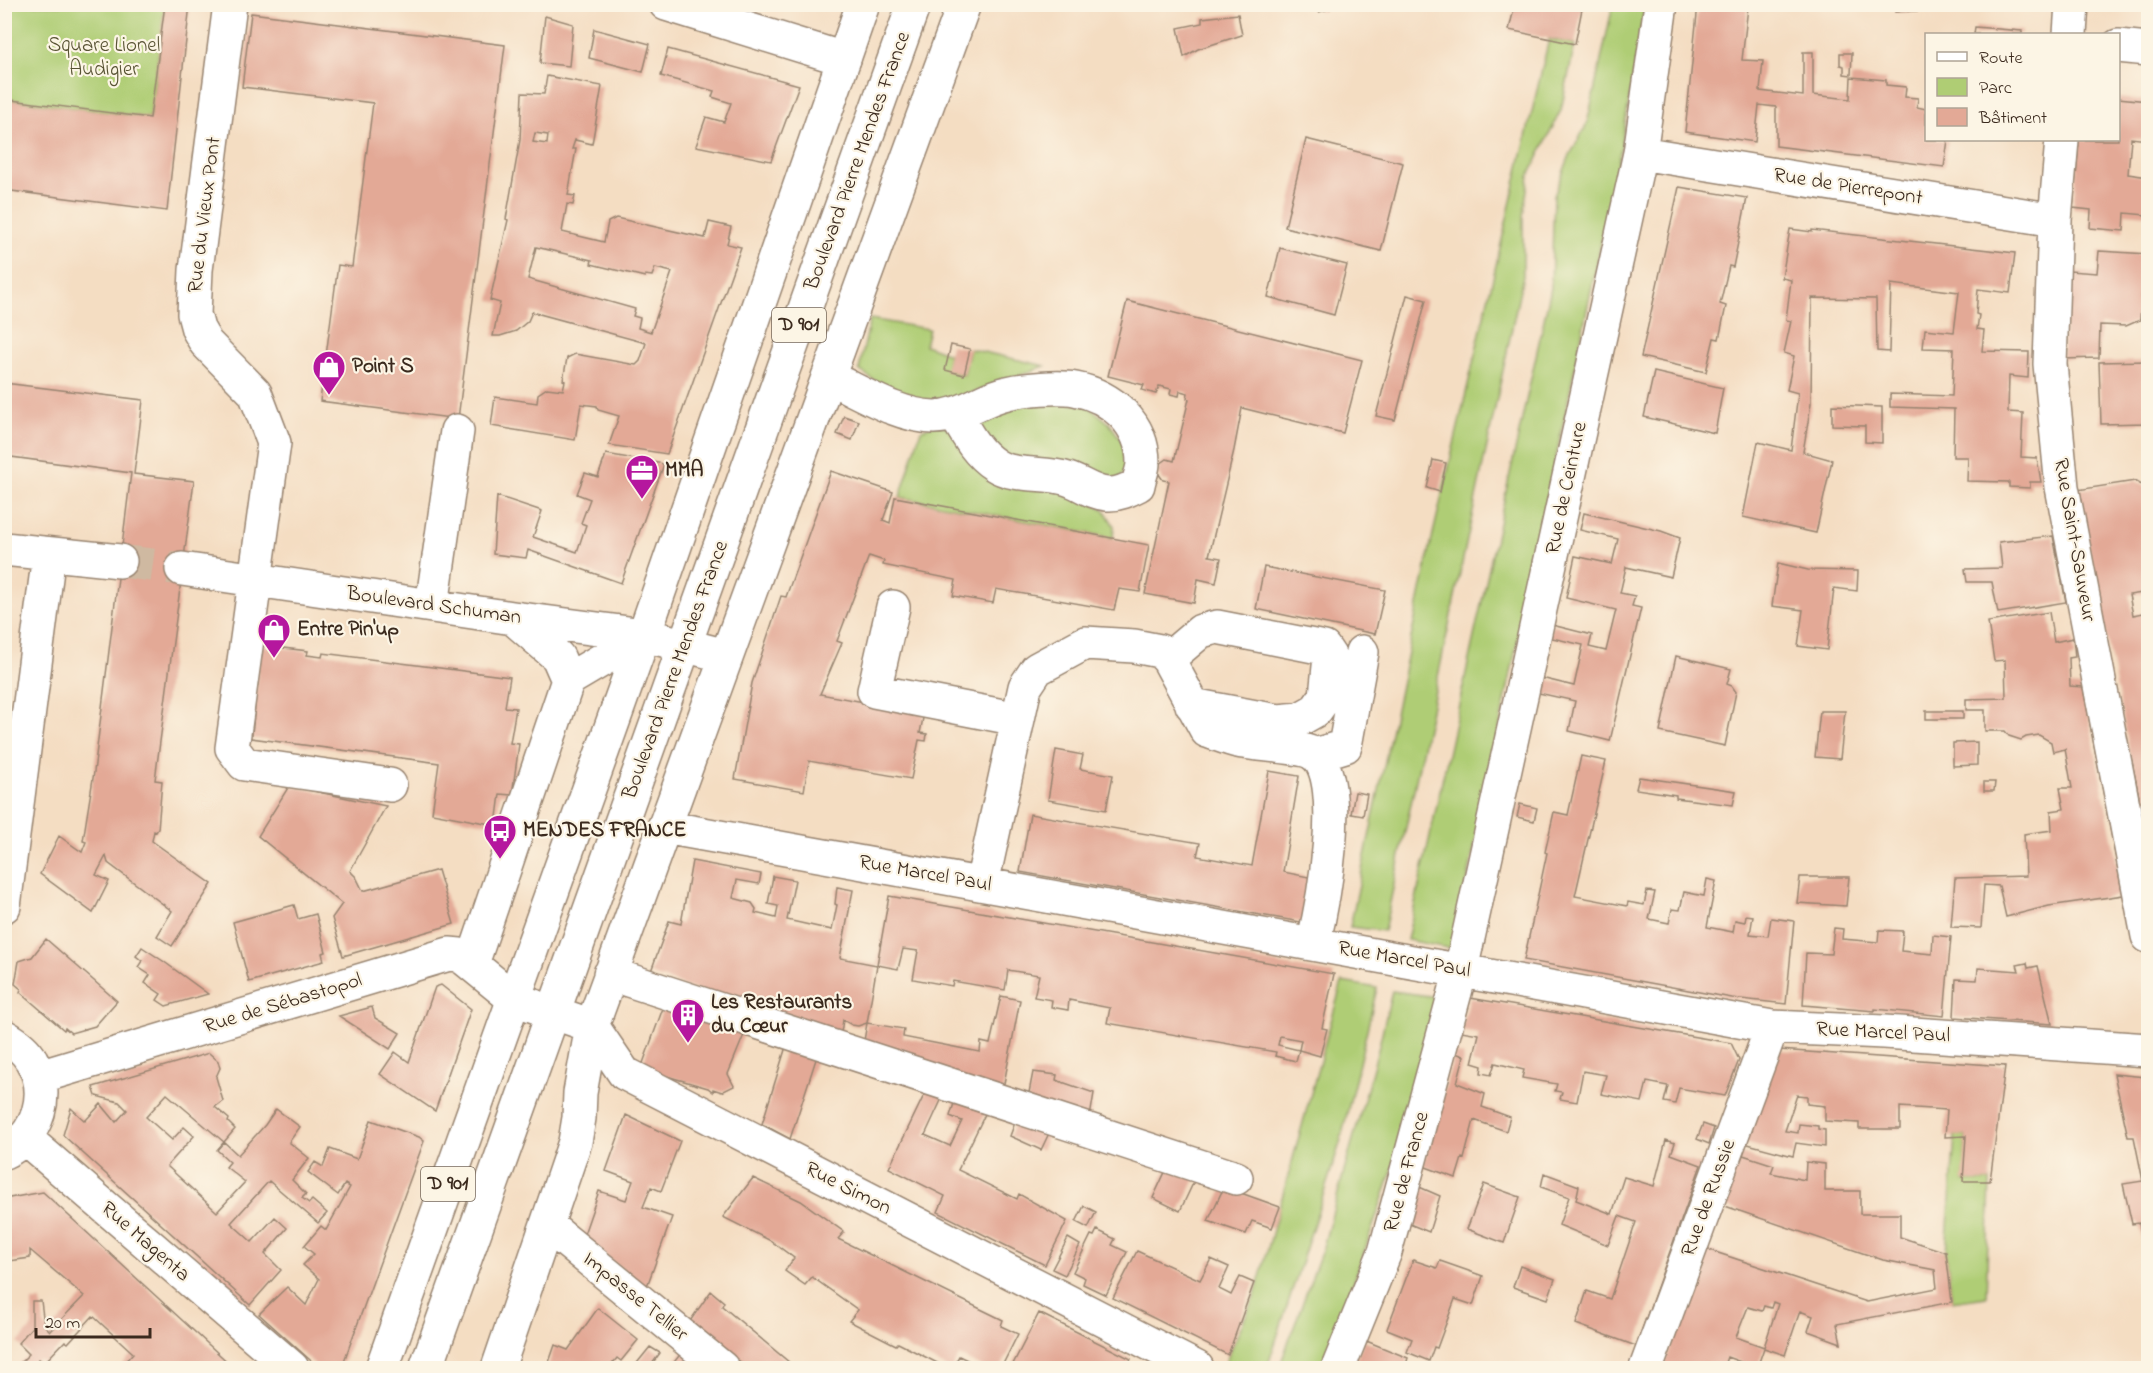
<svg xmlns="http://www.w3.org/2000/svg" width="2153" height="1373" font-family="'Indie Flower',sans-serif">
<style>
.green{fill:#afcd74;stroke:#757c49;stroke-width:1.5}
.building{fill:#e3a996;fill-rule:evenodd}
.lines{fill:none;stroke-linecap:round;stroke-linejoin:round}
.minor-tunnel{stroke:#cfb9a1;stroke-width:33;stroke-dasharray:33 16;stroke-linecap:butt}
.minor-casing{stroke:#988470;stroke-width:36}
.major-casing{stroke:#988470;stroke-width:36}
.minor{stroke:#fff;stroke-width:33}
.major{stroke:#fff;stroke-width:33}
.labels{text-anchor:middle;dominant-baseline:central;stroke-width:4.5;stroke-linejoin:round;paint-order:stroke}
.shield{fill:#fcf5e5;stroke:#75675a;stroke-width:1.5}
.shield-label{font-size:20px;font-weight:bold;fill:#3b2a1e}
.park-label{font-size:21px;fill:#585334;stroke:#fcf5e5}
.street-label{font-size:21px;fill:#3b2a1e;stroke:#fcf5e5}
.poi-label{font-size:21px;font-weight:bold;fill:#3b2a1e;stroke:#fcf5e5;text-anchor:start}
</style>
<rect width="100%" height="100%" fill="#fcf5e5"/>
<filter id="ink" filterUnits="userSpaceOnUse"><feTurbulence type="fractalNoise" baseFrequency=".0167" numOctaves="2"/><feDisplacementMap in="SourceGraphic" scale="12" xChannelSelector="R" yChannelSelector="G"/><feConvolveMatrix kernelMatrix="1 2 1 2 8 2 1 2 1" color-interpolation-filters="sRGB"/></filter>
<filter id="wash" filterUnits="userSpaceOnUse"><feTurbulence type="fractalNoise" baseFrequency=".008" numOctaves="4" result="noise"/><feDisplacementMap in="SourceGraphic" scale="24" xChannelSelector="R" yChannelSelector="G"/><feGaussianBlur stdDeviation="1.35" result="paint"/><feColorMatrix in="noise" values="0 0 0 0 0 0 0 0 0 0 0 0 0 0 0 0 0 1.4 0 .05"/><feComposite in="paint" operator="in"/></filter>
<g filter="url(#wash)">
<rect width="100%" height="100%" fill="#f4ddc2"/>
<path class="green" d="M5 5H165L150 118 5 99Z
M1613 5H1645L1621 147 1453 949 1407 940 1551 288 1554 196 1570 155 1587 124Z
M1549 39 1575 44 1561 110 1529 176 1523 216V276L1384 931 1350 927 1433 534Z
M870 319 929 329 925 345 949 354 946 370 964 375 970 349 1045 366 931 408 877 382 859 370Z
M1012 398 1087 405 1109 423 1125 445 1128 468 1118 480 1003 461 975 423Z
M939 423 1104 509 1114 526 1113 538 900 497 921 430Z
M1342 982 1377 988 1340 1143 1267 1368H1223L1255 1295Z
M1392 991 1437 997 1393 1168 1342 1316 1321 1368H1279L1323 1247 1378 1050Z
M1955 1136H1966L1964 1181H1990L1986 1297 1952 1302 1946 1252Z"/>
<g id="blocks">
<path class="building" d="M165 4H190L167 211 4 190V99L150 118Z
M1319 4H1341L1342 5 1319 12Z
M1515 4H1583L1575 44 1509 30Z
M1698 4H1756V7H1748L1742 60 1763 61 1760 91 1803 96V52H1813V95L1850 99 1851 77 1886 80V85L1906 87 1905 97 1918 98 1917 107 1926 109V140H1948L1944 167 1776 146V107L1759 105 1755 142 1685 132Z
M1895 4H1961L1962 9 1895 12Z
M251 13 505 45 458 419 320 401 338 265 352 267 373 103 242 87Z
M1238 14 1242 35 1198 49 1184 57 1178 28 1202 23V18Z
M545 16 573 24 569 66 540 63Z
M1975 27 2022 31V34H1974Z
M594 29 650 44 643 72 589 58Z
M668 49 799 85 771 161 696 146 706 117 724 122 731 103 712 97 714 91 661 76Z
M1840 53H1852L1851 75 1844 74V66L1840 65Z
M547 76 602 86 592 144 575 140 572 149H576L568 195 575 196 573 205 567 204 562 232 604 242 608 222 616 218 705 238 709 222 731 227 727 244 741 247 667 454 609 445 619 416 598 410 597 406 581 404 575 440 491 426 495 397 537 403 538 394 547 388 563 390 565 381 563 380 567 358 575 354 636 365 640 361 646 343 532 312 528 321 516 331 500 336H493L500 303 490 300 508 220 506 219 520 140 522 93 544 94ZM535 133 548 135 547 144 533 142ZM536 247 592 260 591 264 645 277V275L652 276 655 268 672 272 651 332 638 328 640 318 633 316 635 309 528 279Z
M2118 98 2148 101V140L2131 138 2128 174 2148 177 2146 215 2125 213 2124 231 2090 228 2091 210 2073 208 2079 140H2118Z
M1306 139 1403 163 1381 251 1285 227Z
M1679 187 1747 198 1733 267 1729 266 1720 304 1726 306 1719 339 1714 338 1706 372 1641 357Z
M1790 229 1812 232V230L2015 253 2010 293 1978 289 1976 314 1979 315 1977 329 1984 330 1982 351 2029 352 2028 378 2009 376 2008 412 2023 413 2021 457 2037 458 2041 482H2030V488L2009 487V482L1967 481 1968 457H1953L1954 409 1890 407V394L1952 396 1954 349 1923 348 1925 329 1954 332 1959 292 1891 284 1889 352 1877 351 1876 299 1812 298 1811 404 1803 452 1832 460 1816 533 1743 517 1758 442 1791 450 1798 393 1787 390 1794 356 1784 353 1791 321 1786 320 1791 280 1782 278Z
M1280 248 1347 265 1334 315 1268 297Z
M2099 251 2148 254V277H2143L2140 320 2126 326 2100 325 2099 358 2062 359 2069 271 2097 273Z
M1407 295 1426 300 1395 420 1376 416Z
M1127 301 1362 360 1343 433 1242 408 1234 450 1209 556 1221 558 1216 583 1198 579 1194 603 1145 594 1169 481 1163 480 1158 473 1160 464 1167 459 1174 461 1189 399 1187 398 1188 393 1180 391 1179 396 1170 394 1171 389 1159 386 1156 394 1142 390 1144 385 1108 376Z
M951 345 970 349 964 375 945 370Z
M2148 361V423L2101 424 2099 362Z
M1654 372 1723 388 1715 433 1644 417Z
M4 383 143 400 134 474 194 481 155 780 162 781 158 829 156 832 154 831 152 841 212 884 172 946 157 936 172 911 108 863 106 856 96 875 109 881 93 913 40 874 59 836 82 852 86 842 83 841 94 772 131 473 4 456Z
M1832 405 1882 407V443L1865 442V426L1832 425Z
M844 416 859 421 852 440 837 434Z
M606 454 664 464 621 583 528 550 526 558 493 554 497 496 542 511 533 537 577 552 586 525 581 523 590 499 577 494 585 473 598 477Z
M1433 460 1446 463 1440 492 1427 488Z
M831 471 893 492 883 520 890 523 895 497 1149 545 1140 592 1119 589 1114 610 996 589 993 603 953 596 956 580 883 565 884 561 869 556 837 641 842 643 820 694 924 713 920 733 927 734 926 741 919 740 911 779 809 761 804 791 735 779 752 683 781 596 786 597Z
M2135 481 2145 487 2148 505V513L2143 522 2148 548V592L2129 595 2133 615 2148 612V805L2141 807 2077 490Z
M1584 513 1661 531 1680 538 1671 577 1626 567 1620 593 1635 596 1632 606 1641 608 1610 741 1569 731 1575 701 1534 692 1537 677 1574 686 1583 645 1548 637 1552 625 1592 635 1589 647 1606 651 1616 610 1566 598 1575 556 1612 564 1618 539 1580 530Z
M2053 536 2066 602 1998 613 1992 582H1967L1965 569 2002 568 1999 542Z
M1778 563 1808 570 1858 571 1857 591 1834 588 1827 650 1798 646 1803 610 1772 606Z
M1264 567 1385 590 1375 634 1256 609Z
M2049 612 2054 642 2073 638 2075 657 2069 658 2070 686 2083 687 2123 895 2049 906 2006 917 1999 886 1984 885 1981 928 1951 927 1955 878 2026 876 2024 834 2052 830 2051 811 2064 809 2060 788H2072L2065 749 2053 752 2051 742 2039 735 2026 737 2021 740 2009 736 2005 731H1985V710H1966V699L2006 698 2005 660 1994 661 1988 622Z
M258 645 308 651 307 655 322 657 323 653 510 677 505 707 516 708 510 743 519 744 512 795 500 794 496 825 432 813 439 763 251 738 249 733 252 734 258 675Z
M1676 656 1731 669 1727 684 1732 686 1736 692 1725 746 1660 732Z
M1820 711H1845L1840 759 1815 757Z
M1926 711H1963V719H1926Z
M1977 742V765L1953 766V743Z
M1056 750 1083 755 1080 769 1113 775 1106 810 1048 800Z
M1581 756 1606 761 1575 896 1627 906 1628 902 1644 905 1647 891 1655 892 1649 919 1669 923 1672 909 1680 910 1684 892 1704 896 1707 879 1716 881 1707 927 1733 932 1735 920 1745 922 1746 915 1753 916 1750 934 1768 936 1771 918 1794 921 1786 1004 1732 998 1524 960 1547 853 1545 852 1554 812 1568 815Z
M1269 771 1299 776 1283 872 1314 878 1306 923 1020 872 1030 814 1200 843 1197 856 1252 866Z
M1639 777 1736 791 1733 805 1676 798V795L1636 789Z
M1984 782H1995L1994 791H1984Z
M289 786 386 806 350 871 356 877 363 891 438 870 454 924 343 956 332 918 342 904 258 836Z
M1355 792 1367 794 1363 816 1351 814Z
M1520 804 1537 808 1534 821 1517 817Z
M2148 822V840L2147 841 2144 823Z
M692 861 761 874 759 884 737 880 733 898 752 903 756 909 755 913 776 918 778 906 768 904 773 876 795 880 787 920 832 930 837 905 835 904 837 887 853 890 840 958 877 965 867 1023 858 1026 852 1025 843 1020 840 1039 650 974 669 921 681 924Z
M1800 877H1849L1846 906 1797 903Z
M889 896 1334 974 1322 1028 1327 1029 1320 1056 1299 1050 1301 1040 1280 1036 1278 1045 1299 1050 1296 1061 1275 1056 1276 1052 1107 1023 1110 1008 1069 1000 1068 1010 1051 1007 1052 1000 1034 997 1039 975 1008 970 1005 990 953 981 952 986 913 979 918 951 903 949 898 969 877 965Z
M294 905 298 919 316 914 326 952 322 953 324 961 249 982 233 922Z
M1834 928 1843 929 1842 939 1878 942 1879 930 1903 931 1901 951 1932 954 1933 935 1951 937 1944 1016 1875 1009V1011L1803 1005 1806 953 1831 954Z
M46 939 117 1001 95 1026 71 1033 65 1028 64 1030 20 992 21 989 15 984 19 961 32 957Z
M142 947 163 961 208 994 166 1006 157 1000 161 994 145 983 150 975 138 967 142 961 136 956Z
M2027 963 2028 968 2038 966 2052 1024 1954 1017 1956 979 1977 980 1978 968 2019 971 2017 965Z
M441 985 471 1009 435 1111 380 1074 395 1052 409 1062 435 987Z
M1001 996 1020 1000 1002 1094 863 1047 867 1023 904 1029 903 1037 980 1052 981 1042 990 1044Z
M667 997 748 1025 728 1074 734 1086 722 1092 713 1089V1092L708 1088 646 1070 642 1066Z
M1470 998 1731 1043 1739 1060 1725 1096 1679 1088 1675 1104 1664 1102 1668 1086 1647 1082 1642 1102 1601 1094 1606 1075 1583 1071 1577 1102 1560 1099 1562 1092 1555 1091 1557 1084 1522 1078 1524 1070 1495 1063 1491 1075 1481 1073 1482 1066 1472 1063 1479 1034 1461 1031Z
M372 1007 375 1018 400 1033 390 1049 339 1016Z
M788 1040 819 1050 790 1139 762 1124Z
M1779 1050 2005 1066 1990 1181H1963L1966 1136 1945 1137 1947 1110 1900 1107V1129H1859V1123L1825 1121V1106L1807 1104V1096L1797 1095 1785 1131 1798 1133 1799 1124 1818 1126V1129L1825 1130V1147L1796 1143 1793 1156 1744 1143Z
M209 1053 218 1061 220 1068 216 1077 223 1101 215 1107 229 1119 228 1122 235 1129 224 1142 238 1155 265 1125 276 1109 300 1127 289 1142 309 1158 292 1180 306 1194 302 1198 309 1203 312 1200 327 1213 318 1223 269 1181 231 1223 252 1242 275 1217 287 1228 265 1254 281 1270 250 1305 63 1135 71 1108 85 1121 101 1104 116 1122 127 1110 119 1102 96 1096 93 1087ZM167 1094 224 1142 217 1150 230 1162 226 1167 245 1182 217 1212 167 1166 194 1136 184 1127 172 1140 146 1117Z
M1455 1053 1464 1056 1457 1083 1485 1094 1482 1107 1510 1117 1506 1131 1474 1120 1464 1159 1462 1158 1456 1178 1423 1166Z
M1033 1072 1057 1075 1056 1080 1094 1093 1089 1123 1027 1103Z
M2114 1074 2146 1077 2148 1079V1266L2139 1223 2132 1224 2123 1184 2143 1181 2134 1137H2128Z
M928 1087 944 1094 925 1135 950 1146 962 1121 950 1116 956 1097 988 1108 958 1170 1017 1199 1019 1194 1067 1221 1045 1265 938 1212 945 1196 889 1168Z
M626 1115 680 1141 661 1191 651 1187 643 1207 672 1217 646 1289 583 1237 599 1191 626 1200 633 1181 606 1171Z
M1017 1117 1051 1129 1041 1150 1010 1136Z
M371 1120 419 1137 424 1141 343 1364 319 1368 259 1314 287 1287 306 1305 319 1279 303 1265 314 1254 304 1246 321 1226 326 1230 350 1187 345 1184 338 1195 308 1172 315 1162 323 1167 330 1149 357 1159Z
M1703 1124 1714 1128 1709 1144 1697 1139Z
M1666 1140 1675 1143 1671 1154 1701 1165 1636 1346 1576 1324 1587 1291 1610 1299 1636 1222 1619 1216 1608 1245 1559 1225 1569 1197 1541 1187 1544 1173 1579 1186 1576 1200 1612 1214 1624 1177 1654 1186Z
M1740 1154 1774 1165 1771 1173 1805 1180 1806 1162 1825 1164V1191H1860V1214H1900V1237L1946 1252 1952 1302 1837 1324 1841 1343 1808 1331 1813 1316 1800 1311 1785 1355 1764 1348 1757 1368 1727 1357 1723 1368H1663L1706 1249 1867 1302 1937 1288 1935 1270 1883 1260 1722 1205ZM1773 1302 1778 1304 1764 1347 1736 1337 1748 1307 1762 1311 1764 1306 1771 1308Z
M1167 1168 1196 1177 1180 1211 1153 1198Z
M753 1178 801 1201 844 1232 838 1239 1003 1320 1001 1326 1018 1334 1001 1368H984L959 1356 952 1368H947L898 1343 896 1345 849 1321 858 1310 812 1277 805 1285 785 1271 794 1258 771 1241 723 1217Z
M1484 1184 1520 1197 1504 1243 1467 1229Z
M1417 1186 1440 1196 1429 1232 1407 1223Z
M1224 1187 1280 1207 1272 1228 1252 1221 1246 1234 1208 1221Z
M43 1192 145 1286 234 1368H119L133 1353 93 1316 68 1343 65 1341 44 1363 39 1359 30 1368H23L18 1365 29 1354 18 1343 32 1327V1301H41L44 1325 50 1331 84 1296 30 1250V1258L9 1261V1267L4 1269V1199Z
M1084 1206 1096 1212 1088 1228 1076 1222Z
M1097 1230 1115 1239 1112 1245 1127 1252 1106 1295 1083 1284 1085 1278 1073 1272 1091 1235 1094 1236Z
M1068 1238 1080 1245 1065 1275 1052 1269Z
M1137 1251 1200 1280 1211 1259 1229 1267 1219 1289 1231 1295 1240 1277 1254 1283 1228 1355 1113 1298Z
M1413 1260 1437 1268 1440 1261 1483 1276 1473 1305 1455 1299 1437 1348 1434 1347 1429 1361 1407 1352 1412 1339 1387 1329Z
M1520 1266 1555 1279 1548 1299 1513 1287Z
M711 1291 724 1302 722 1306 796 1368H748L690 1321Z
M598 1308 638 1340 621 1361 617 1358 609 1368H547L555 1345 568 1350Z
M1039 1313 1131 1359 1126 1368H1011Z
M1364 1340 1408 1358 1405 1368H1353Z
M650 1347 660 1353 649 1368H633Z
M686 1347 712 1368H674L671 1366Z"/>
</g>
</g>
<g filter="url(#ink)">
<use href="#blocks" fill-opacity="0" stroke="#988470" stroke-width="1.5"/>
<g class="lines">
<path class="minor-tunnel" d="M120 561 182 569"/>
<g class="minor-casing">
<path id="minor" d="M230 4 196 270 194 314 198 329 206 343 255 393 274 443 232 748 244 764 390 785
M666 4 844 59
M2070 34 2072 4
M2118 46 2148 49
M2062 140 2055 220 2050 364 2062 487 2148 936
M1640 153 2055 220
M828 377C861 392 897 416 934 417 962 417 982 398 1007 393 1024 389 1059 386 1075 389 1112 396 1143 424 1143 463 1143 470 1139 478 1138 485 1128 490 1118 495 1107 494 1092 493 1081 483 1068 479 1045 471 1015 478 995 465 976 453 966 433 955 414
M4 549 120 561
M182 569 513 618 644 635 726 656
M432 606 457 431
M893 607 874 691 1018 719
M1168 659 1201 631 1217 627 1324 648 1330 657 1326 696 1316 710 1300 719 1278 721 1192 705
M568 680 644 635
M1315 755 1345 746 1362 652
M664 827 1772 1027 1884 1032 2148 1050
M982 884 1025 687 1037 669 1085 643 1134 646 1160 651 1168 659 1207 731C1217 734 1228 739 1238 741 1254 745 1305 746 1315 755 1347 781 1322 908 1313 944
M4 906 49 554
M472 964 568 680 558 657 513 618
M610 974 1236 1178
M4 1036C15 1042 26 1050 32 1061 51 1092 39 1137 4 1152
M39 1077 449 954 460 955 514 999 592 1026 624 1073 1197 1368
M25 1138 292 1368
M548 1226 722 1368
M498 1368 575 1142 579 1118 580 1093 592 1026 964 4
M1338 1368 1385 1252 1461 970 1640 153 1661 4
M1646 1368 1772 1027"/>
</g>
<g class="major-casing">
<path id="major" d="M382 1368 644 635 863 4
M426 1368 914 4"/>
</g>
<use href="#minor" class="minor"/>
<use href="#major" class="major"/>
</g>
</g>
<defs>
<g id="shop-pin" transform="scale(1.725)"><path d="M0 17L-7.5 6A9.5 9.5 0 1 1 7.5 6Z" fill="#b5179e" stroke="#fcf5e5"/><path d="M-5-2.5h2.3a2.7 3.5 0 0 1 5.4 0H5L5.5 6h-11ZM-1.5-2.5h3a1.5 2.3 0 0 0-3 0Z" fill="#fff"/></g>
<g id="office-pin" transform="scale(1.725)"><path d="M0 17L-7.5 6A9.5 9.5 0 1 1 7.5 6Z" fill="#b5179e" stroke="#fcf5e5"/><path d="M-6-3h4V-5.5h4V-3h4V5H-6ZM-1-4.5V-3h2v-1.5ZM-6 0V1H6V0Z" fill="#fff"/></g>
<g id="bus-pin" transform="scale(1.725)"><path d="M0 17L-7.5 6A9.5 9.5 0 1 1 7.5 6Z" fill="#b5179e" stroke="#fcf5e5"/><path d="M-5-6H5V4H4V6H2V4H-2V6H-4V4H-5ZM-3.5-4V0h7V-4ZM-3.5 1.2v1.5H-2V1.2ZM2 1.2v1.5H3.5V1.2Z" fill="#fff"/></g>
<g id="building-pin" transform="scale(1.725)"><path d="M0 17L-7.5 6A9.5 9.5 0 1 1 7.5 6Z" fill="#b5179e" stroke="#fcf5e5"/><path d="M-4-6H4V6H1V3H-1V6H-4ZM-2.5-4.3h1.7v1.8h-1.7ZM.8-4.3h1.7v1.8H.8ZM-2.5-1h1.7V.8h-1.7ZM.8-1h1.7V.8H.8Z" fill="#fff"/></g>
</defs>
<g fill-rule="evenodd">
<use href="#shop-pin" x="329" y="367"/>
<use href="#office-pin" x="642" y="471"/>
<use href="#shop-pin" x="274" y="630"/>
<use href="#bus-pin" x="500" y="831"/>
<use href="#building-pin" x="688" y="1015"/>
</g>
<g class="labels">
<g class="shield">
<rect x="772" y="308" width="54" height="34" rx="4.5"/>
<rect x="421" y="1167" width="54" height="34" rx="4.5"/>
</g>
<g class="shield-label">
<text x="799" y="325">D 901</text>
<text x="448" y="1184">D 901</text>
</g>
<g class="park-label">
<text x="104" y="46">Square Lionel<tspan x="104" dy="24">Audigier</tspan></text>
</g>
<g class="street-label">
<text transform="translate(858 161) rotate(-70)">Boulevard Pierre Mendes France</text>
<text transform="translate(1848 187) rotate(9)">Rue de Pierrepont</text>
<text transform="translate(205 215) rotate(-83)">Rue du Vieux Pont</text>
<text transform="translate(1567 488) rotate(-78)">Rue de Ceinture</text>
<text transform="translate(2074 540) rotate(80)">Rue Saint-Sauveur</text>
<text transform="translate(434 606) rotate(8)">Boulevard Schuman</text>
<text transform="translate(676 670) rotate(-70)">Boulevard Pierre Mendes France</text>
<text transform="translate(925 874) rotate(10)">Rue Marcel Paul</text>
<text transform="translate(1404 960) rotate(10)">Rue Marcel Paul</text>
<text transform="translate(283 1004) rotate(-17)">Rue de Sébastopol</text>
<text transform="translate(1883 1033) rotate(3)">Rue Marcel Paul</text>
<text transform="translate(1407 1172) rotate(-75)">Rue de France</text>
<text transform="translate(848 1189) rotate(27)">Rue Simon</text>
<text transform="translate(1709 1198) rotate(-70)">Rue de Russie</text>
<text transform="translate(145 1242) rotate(41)">Rue Magenta</text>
<text transform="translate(635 1297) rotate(39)">Impasse Tellier</text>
</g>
<g class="poi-label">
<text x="352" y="367">Point S</text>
<text x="665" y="471">MMA</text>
<text x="297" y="630">Entre Pin'up</text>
<text x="523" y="831">MENDES FRANCE</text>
<text x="711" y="1003">Les Restaurants<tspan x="711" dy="24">du Cœur</tspan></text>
</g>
</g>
<rect width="2153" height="1373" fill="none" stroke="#fcf5e5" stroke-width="24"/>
<rect x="1925" y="33" width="195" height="108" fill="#fcf5e5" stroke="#afa495" stroke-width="1.5"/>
<rect x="1937" y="52" width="30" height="9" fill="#ffffff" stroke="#afa495" stroke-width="1.5"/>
<text x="1979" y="63" font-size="18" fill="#3b2a1e">Route</text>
<rect x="1937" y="78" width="30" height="18" fill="#afcd74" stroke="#afa495" stroke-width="1.5"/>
<text x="1979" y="93" font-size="18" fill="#3b2a1e">Parc</text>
<rect x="1937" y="108" width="30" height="18" fill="#e3a996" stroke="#afa495" stroke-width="1.5"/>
<text x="1979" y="123" font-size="18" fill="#3b2a1e">Bâtiment</text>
<path d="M36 1328v9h114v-9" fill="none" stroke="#3b2a1e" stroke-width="3"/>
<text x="45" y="1328" font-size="18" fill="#3b2a1e" stroke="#fcf5e5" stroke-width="4.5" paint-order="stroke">20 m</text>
</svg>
